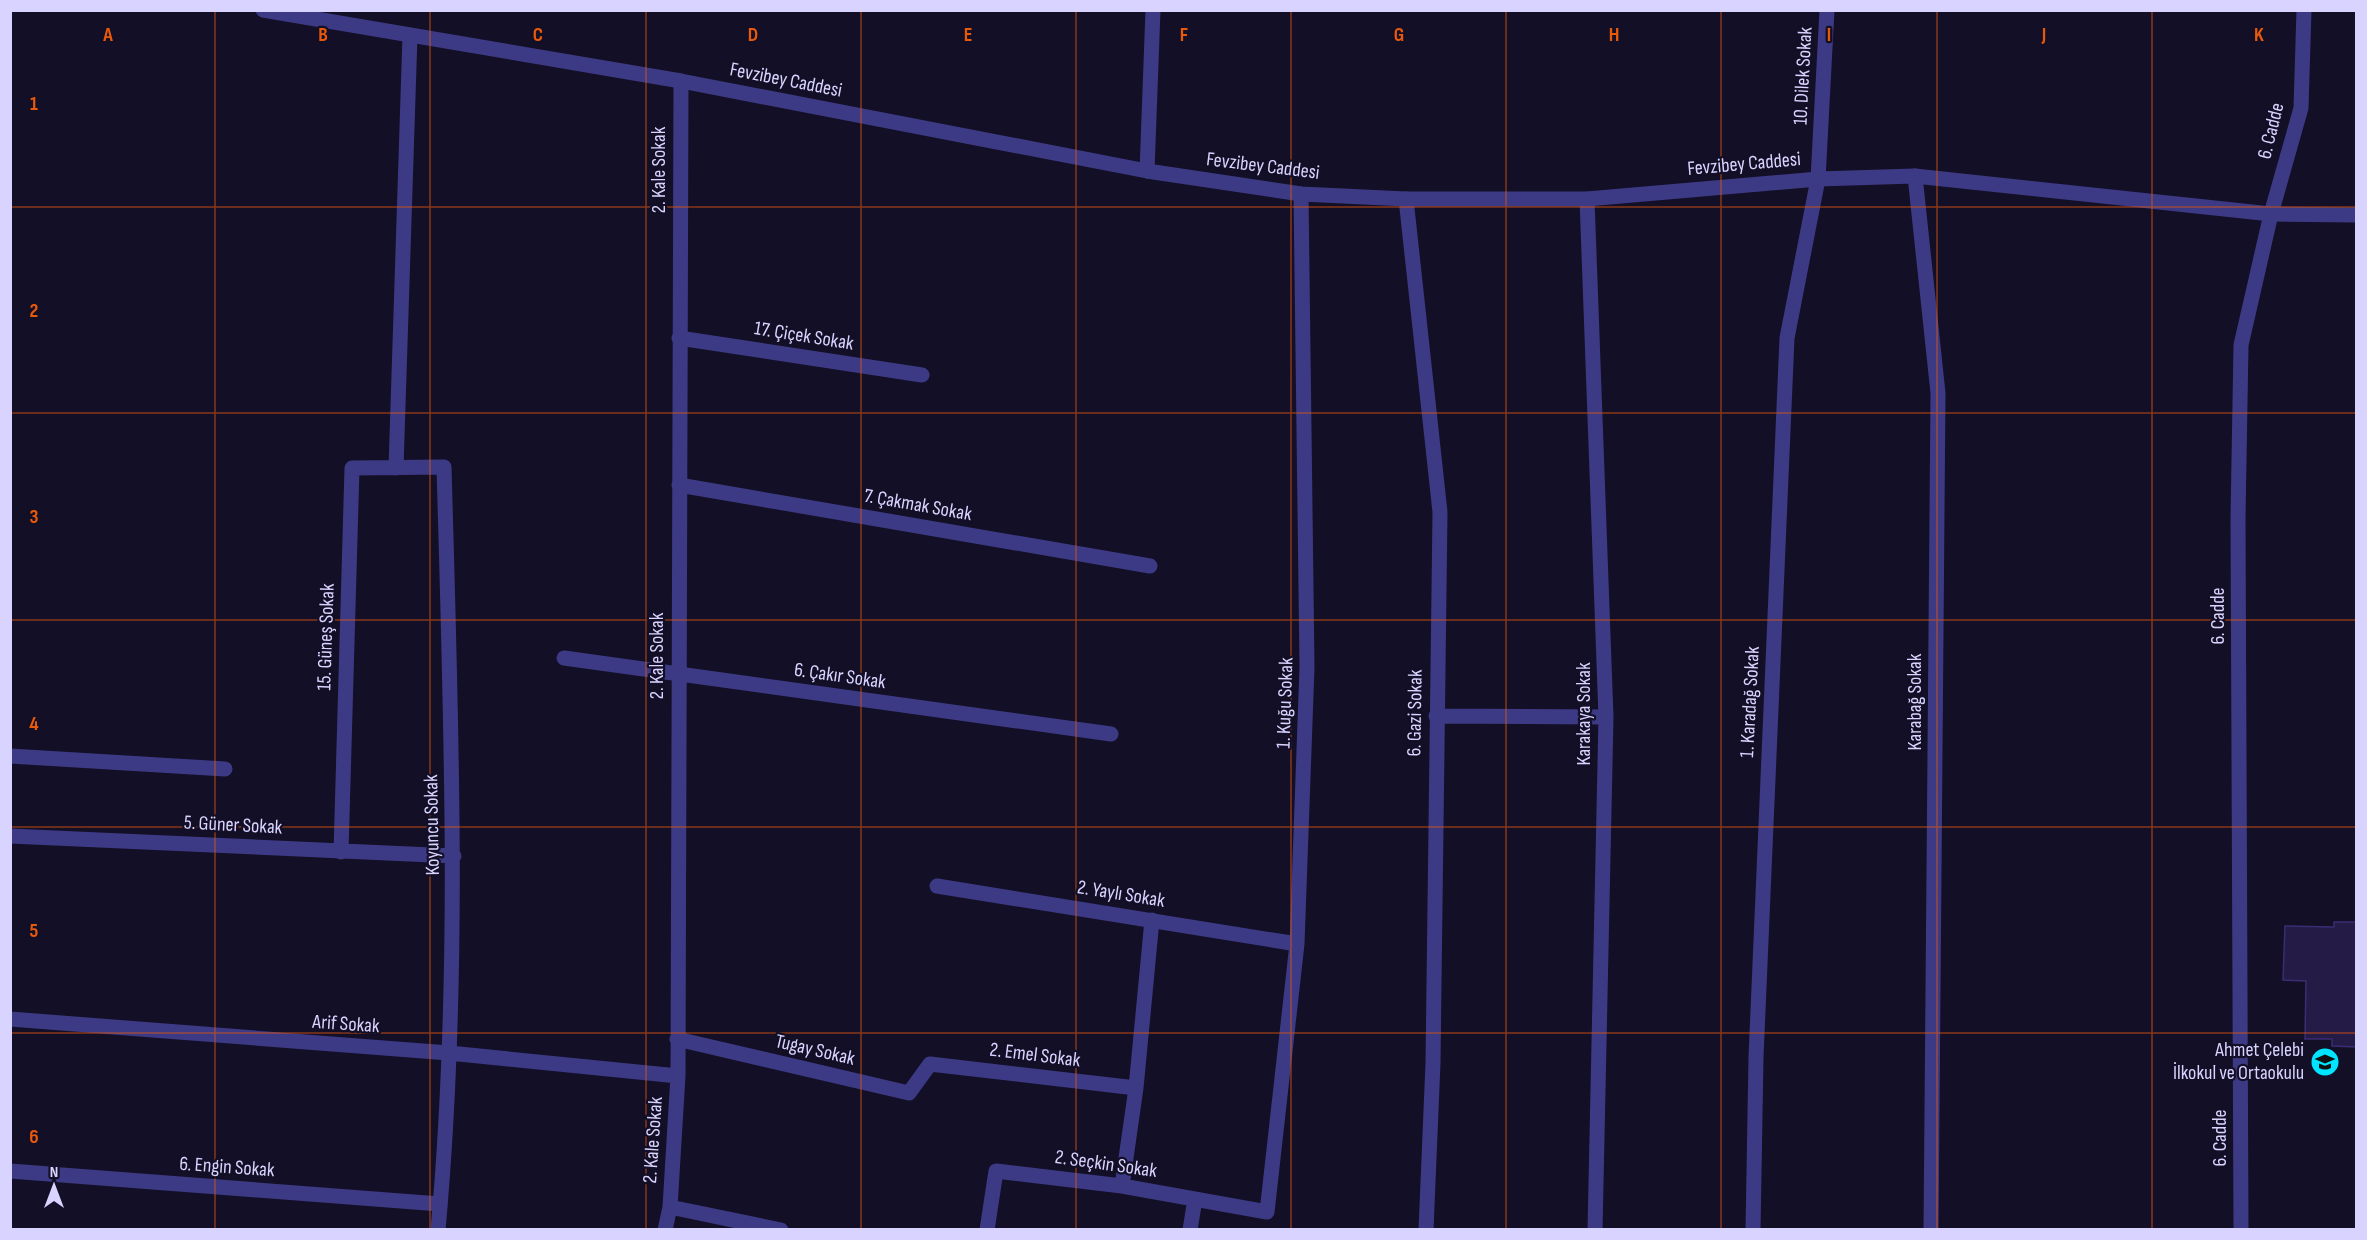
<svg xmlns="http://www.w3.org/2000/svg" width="2367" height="1240" font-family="'Sofia Sans Condensed',sans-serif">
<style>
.building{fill:#241b47;stroke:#3b2d73;stroke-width:1.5}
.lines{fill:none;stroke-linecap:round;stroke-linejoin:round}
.minor{stroke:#3d3a85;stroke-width:15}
.tertiary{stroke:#3d3a85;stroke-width:15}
.grid{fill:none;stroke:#e8590c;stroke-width:1.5;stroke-opacity:0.55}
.labels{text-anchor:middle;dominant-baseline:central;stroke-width:4.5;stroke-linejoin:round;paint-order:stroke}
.street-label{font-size:20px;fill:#d9d4ff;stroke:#130f26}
.poi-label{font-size:20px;fill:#d9d4ff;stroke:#130f26;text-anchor:end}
.grid-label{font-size:20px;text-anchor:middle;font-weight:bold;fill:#e8590c;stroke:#130f26;stroke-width:4.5;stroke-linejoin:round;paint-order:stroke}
</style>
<rect width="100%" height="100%" fill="#130f26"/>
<path class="building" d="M2334 922H2356V1047L2332 1046V1039H2305L2306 981 2283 980 2285 926 2334 927Z"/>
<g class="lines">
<path class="minor" d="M1147 171 1153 10
M1915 176 1938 393 1931 1230
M1406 199 1440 512 1433 1063 1426 1230
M1587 199 1606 717 1595 1230
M679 338 922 375
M396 468 410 35
M679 485 1150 566
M564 658 1111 734
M1436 716 1606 717
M10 756 225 769
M10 836 454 856
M341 852 352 468 444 467C451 721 461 976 438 1230
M937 886 1297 944
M10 1019 449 1053 678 1076
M677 1039 909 1093 930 1064 1136 1088
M10 1171 440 1204
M1122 1186 1136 1088 1152 920
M670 1207 781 1230
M665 1230 670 1207 678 1076 681 81
M987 1230 996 1171 1122 1186 1267 1212 1297 944 1307 667 1301 194
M1190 1230 1195 1199
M1753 1230 1756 1057 1787 338 1818 179 1827 10
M2241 1230 2238 519 2241 345 2271 214 2301 108 2304 10"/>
<path class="tertiary" d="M263 10 681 81 1147 171 1301 194 1406 199H1587L1818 179 1915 176 2271 214 2356 215"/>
</g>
<path class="grid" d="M215 10V1230M430 10V1230M646 10V1230M861 10V1230M1076 10V1230M1291 10V1230M1506 10V1230M1721 10V1230M1937 10V1230M2152 10V1230M10 207H2356M10 413H2356M10 620H2356M10 827H2356M10 1033H2356"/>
<defs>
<g id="school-disc" transform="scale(1.5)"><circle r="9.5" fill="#00e5ff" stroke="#130f26"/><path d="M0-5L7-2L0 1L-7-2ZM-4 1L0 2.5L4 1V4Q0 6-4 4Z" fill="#111"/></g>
</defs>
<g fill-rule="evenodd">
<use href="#school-disc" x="2325" y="1062"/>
</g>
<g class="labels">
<g class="street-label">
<text transform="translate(1803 76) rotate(-87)">10. Dilek Sokak</text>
<text transform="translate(786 80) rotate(11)">Fevzibey Caddesi</text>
<text transform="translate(2271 131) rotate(-76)">6. Cadde</text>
<text transform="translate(1744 164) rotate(-5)">Fevzibey Caddesi</text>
<text transform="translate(1263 166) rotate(7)">Fevzibey Caddesi</text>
<text transform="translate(659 170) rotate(-90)">2. Kale Sokak</text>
<text transform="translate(804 336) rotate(9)">17. Çiçek Sokak</text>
<text transform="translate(918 505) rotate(10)">7. Çakmak Sokak</text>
<text transform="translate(2218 616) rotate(-90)">6. Cadde</text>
<text transform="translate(326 637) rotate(-88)">15. Güneş Sokak</text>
<text transform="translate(657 656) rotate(-90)">2. Kale Sokak</text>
<text transform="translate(840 676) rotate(8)">6. Çakır Sokak</text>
<text transform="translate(1750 702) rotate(-87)">1. Karadağ Sokak</text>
<text transform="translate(1915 702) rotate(-90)">Karabağ Sokak</text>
<text transform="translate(1285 703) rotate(-88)">1. Kuğu Sokak</text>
<text transform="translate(1415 713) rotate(-89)">6. Gazi Sokak</text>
<text transform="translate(1584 714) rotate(-90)">Karakaya Sokak</text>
<text transform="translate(233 825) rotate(3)">5. Güner Sokak</text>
<text transform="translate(432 825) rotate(-91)">Koyuncu Sokak</text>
<text transform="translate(1121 894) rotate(9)">2. Yaylı Sokak</text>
<text transform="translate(346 1024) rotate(4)">Arif Sokak</text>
<text transform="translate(815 1050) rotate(13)">Tugay Sokak</text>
<text transform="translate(1035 1055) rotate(7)">2. Emel Sokak</text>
<text transform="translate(2220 1138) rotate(-90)">6. Cadde</text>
<text transform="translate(653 1140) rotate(-86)">2. Kale Sokak</text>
<text transform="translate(1106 1164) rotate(8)">2. Seçkin Sokak</text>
<text transform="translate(227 1167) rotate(4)">6. Engin Sokak</text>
</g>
<g class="poi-label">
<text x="2304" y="1050">Ahmet Çelebi<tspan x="2304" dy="23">İlkokul ve Ortaokulu</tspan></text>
</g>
</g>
<g class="grid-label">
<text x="108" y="41">A</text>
<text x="323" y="41">B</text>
<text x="538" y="41">C</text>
<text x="753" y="41">D</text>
<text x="968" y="41">E</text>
<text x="1184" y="41">F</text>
<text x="1399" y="41">G</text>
<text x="1614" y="41">H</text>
<text x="1829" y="41">I</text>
<text x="2044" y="41">J</text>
<text x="2259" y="41">K</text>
<text x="34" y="110">1</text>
<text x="34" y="317">2</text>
<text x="34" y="523">3</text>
<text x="34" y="730">4</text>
<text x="34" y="937">5</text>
<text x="34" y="1143">6</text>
</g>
<rect width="2367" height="1240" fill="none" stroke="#d9d4ff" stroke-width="24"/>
<g transform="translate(54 1186)" stroke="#130f26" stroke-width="4.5" paint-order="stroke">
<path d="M0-4.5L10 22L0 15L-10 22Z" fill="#d9d4ff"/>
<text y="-9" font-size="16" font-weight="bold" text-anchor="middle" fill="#d9d4ff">N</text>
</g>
</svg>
